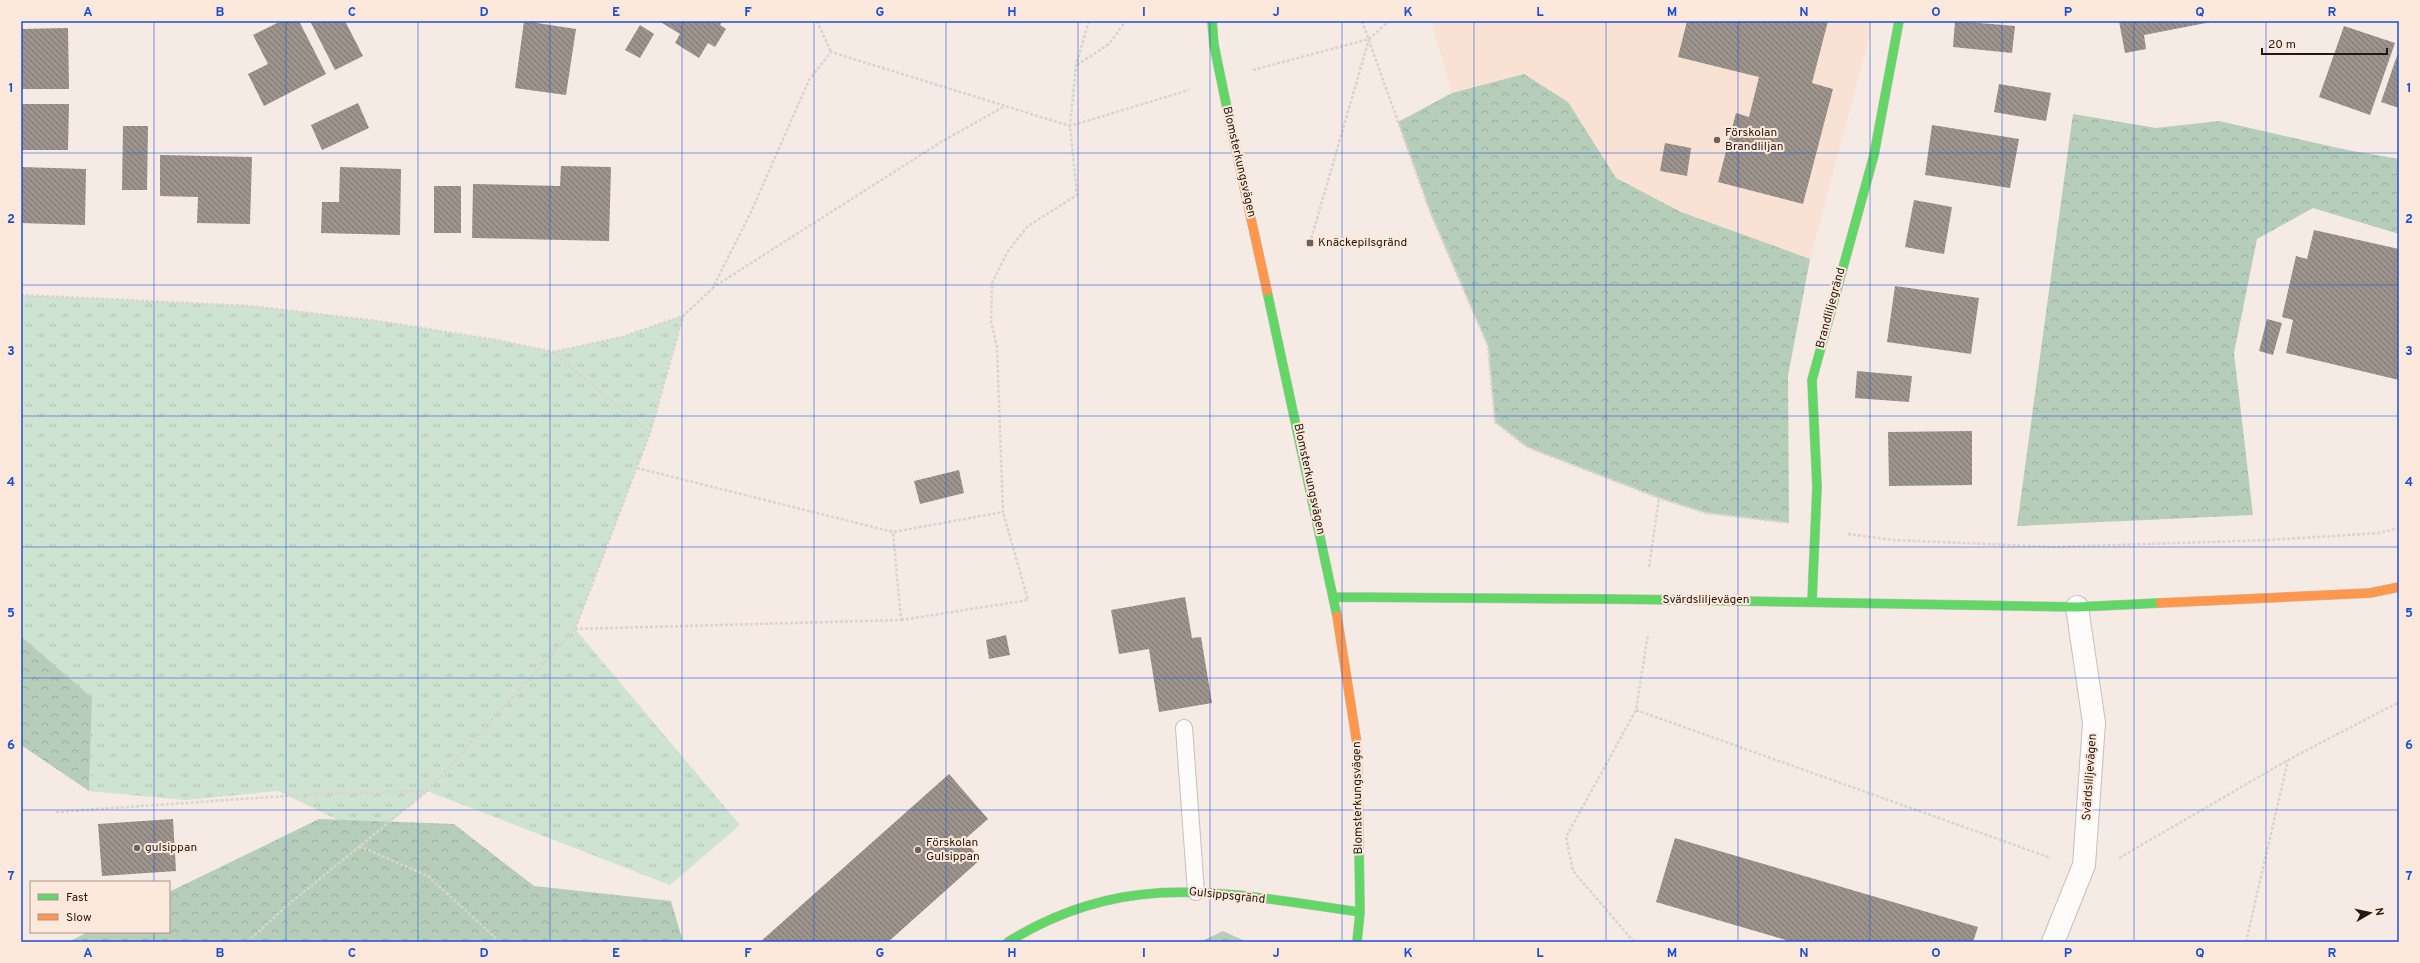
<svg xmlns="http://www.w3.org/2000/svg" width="2420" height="963" font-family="Overpass,sans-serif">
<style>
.built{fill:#f9e2d4}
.grass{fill:url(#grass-tufts)}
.forest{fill:url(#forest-crowns)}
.building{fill:url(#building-back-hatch)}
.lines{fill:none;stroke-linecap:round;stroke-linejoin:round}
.lane-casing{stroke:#cabfb8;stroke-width:18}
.street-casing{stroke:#cabfb8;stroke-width:24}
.fast-casing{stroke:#cabfb8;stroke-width:10}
.slow-casing{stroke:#cabfb8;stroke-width:10}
.path{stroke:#d7d4d1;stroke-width:2.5;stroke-dasharray:3 2;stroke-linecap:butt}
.lane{stroke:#fefcfb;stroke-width:16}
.street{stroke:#fefcfb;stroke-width:22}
.fast{stroke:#63d668;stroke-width:9}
.slow{stroke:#ff974d;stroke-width:9}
.fast-bridge-casing{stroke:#cabfb8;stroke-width:10;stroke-linecap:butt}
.fast-bridge{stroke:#63d668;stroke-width:9}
.grid{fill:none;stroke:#1d4ed8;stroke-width:1;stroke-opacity:0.55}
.poi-dot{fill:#6d625b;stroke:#fde9dc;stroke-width:1.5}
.labels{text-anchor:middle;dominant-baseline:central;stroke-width:4;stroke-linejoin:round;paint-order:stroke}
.poi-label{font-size:12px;fill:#241911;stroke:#fde9dc;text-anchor:start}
.street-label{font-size:12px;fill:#241911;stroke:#fde9dc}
.neatline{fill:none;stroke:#1d4ed8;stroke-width:1.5}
.grid-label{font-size:13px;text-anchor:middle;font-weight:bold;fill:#1d4ed8}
</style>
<defs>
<pattern id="grass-tufts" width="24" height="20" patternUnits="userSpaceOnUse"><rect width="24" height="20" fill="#cfe3d1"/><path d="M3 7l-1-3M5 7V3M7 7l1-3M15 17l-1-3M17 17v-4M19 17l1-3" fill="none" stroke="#b2c2b2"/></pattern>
<pattern id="forest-crowns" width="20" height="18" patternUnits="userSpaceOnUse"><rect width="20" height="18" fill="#b5cdb9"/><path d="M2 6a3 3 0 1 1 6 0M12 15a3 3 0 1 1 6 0" fill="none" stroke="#9caf9e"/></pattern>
<pattern id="building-back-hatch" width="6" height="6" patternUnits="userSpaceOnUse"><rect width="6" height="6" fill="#9c938c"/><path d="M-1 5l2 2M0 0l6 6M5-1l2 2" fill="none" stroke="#7f7771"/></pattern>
</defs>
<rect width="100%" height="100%" fill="#f5eae4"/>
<path class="built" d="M1431 21H1871V30L1810 259 1681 212 1615 178 1568 102 1524 74 1452 93Z"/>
<path class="grass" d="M21 295 249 306 377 321 496 340 553 352 622 337 683 316 650 433 575 629 740 825 670 885 427 791 373 837 278 791 185 800 89 791 92 698 21 636Z"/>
<path class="forest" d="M1524 74 1568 102 1616 178 1681 212 1810 259 1788 376 1789 523 1706 513 1659 498 1527 447 1495 422 1488 346 1431 214 1398 122 1452 93Z
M2073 114 2156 128 2219 121 2347 150 2399 159V234L2313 208 2257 239 2234 353 2253 515 2017 526Z
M21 636 92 698 89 791 21 745Z
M319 819 454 824 534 886 671 901 683 942H68L88 932H169V892Z
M1223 931 1247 942H1200Z"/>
<path class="building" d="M281 21H299L326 74 264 106 248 74 268 64 253 35Z
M310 21H345L363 56 335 70Z
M524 21 576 29 566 95 515 88Z
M659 21H722L720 25 726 29 715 47 708 43 699 58 675 43 680 34Z
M1687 21H1828L1812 83 1833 89 1803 204 1718 182 1736 113 1749 117 1759 77 1678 57Z
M1955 21 2015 26 2012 53 1953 47Z
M2119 21H2211V22L2144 35 2146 49 2125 53Z
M640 25 654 34 640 58 625 50Z
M2344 26 2395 43 2370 115 2319 97Z
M68 28 69 89H21V29Z
M2399 50V108L2381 102Z
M1999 84 2051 93 2046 121 1994 112Z
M358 103 369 128 322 150 311 125Z
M21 104H69L68 150H21Z
M1932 125 2019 139 2010 188 1925 175Z
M123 126H148L147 190H122Z
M1665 143 1691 148 1687 176 1660 171Z
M160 155 252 157 250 224 197 223 198 197 160 196Z
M561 166 611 167 609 241 472 238 473 184 560 186Z
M21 167 86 169 85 225 21 223Z
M340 167 401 169 400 235 321 233 322 202H339Z
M434 186H461V233H434Z
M1914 200 1952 207 1944 254 1905 247Z
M2314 230 2399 249V380L2286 353 2293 320 2282 317 2296 256 2307 259Z
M1895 286 1979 298 1971 354 1887 342Z
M2267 319 2282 323 2273 355 2259 351Z
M1857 371 1912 376 1909 402 1855 398Z
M1972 431V485L1889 486 1888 432Z
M959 470 964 493 920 504 914 481Z
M1185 597 1192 638 1201 637 1212 703 1159 712 1149 649 1119 654 1111 610Z
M1006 635 1010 655 989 659 986 640Z
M949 774 988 819 964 840 981 859 888 942H760Z
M173 819 176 871 102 876 98 824Z
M1675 838 1978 927 1973 942H1785L1786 940 1656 902Z"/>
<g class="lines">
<g class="lane-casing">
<path id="lane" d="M1184 728 1196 892"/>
</g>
<g class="street-casing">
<path id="street" d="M2053 942 2084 865 2094 723 2077 607"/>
</g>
<g class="fast-casing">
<path id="fast" d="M1212 21 1214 45
M1267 291 1337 616
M1334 597 1605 599
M1684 600 2077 607 2160 603
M1812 601 1817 487 1812 380 1874 155 1899 21
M1008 942C1128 867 1229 894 1360 912
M1357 942 1360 912 1359 845"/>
</g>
<g class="slow-casing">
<path id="slow" d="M1230 123 1267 291
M2160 603 2370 593 2399 587
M1337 616 1357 744 1359 845"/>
</g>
<path class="path" d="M817 21 831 52
M1362 21 1431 214 1488 346 1495 422 1527 447 1659 498 1706 513 1782 522
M1077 65 1109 44 1126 21
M1253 70 1369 39 1389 21
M1310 243 1369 39
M712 288 941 142 1005 106
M21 295 249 306 377 321 496 340 553 352 622 337 683 316
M553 352 650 433
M637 468 893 532 1003 512 997 347 991 321 992 283 1008 251 1028 226 1077 195 1070 126 1076 65 1089 21
M1848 534 1893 540 2056 547 2270 540 2379 533 2399 528
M1649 567 1659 498
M901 620 1028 600 1003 512
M575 629 901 620 893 532
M1636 710 2051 858
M56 812 313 794 427 791
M359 846 428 876 500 942
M2119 858 2288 760 2399 702
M247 942 289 904 427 791 575 629 650 433 683 316 712 289 752 210 809 80 831 52 1070 126 1189 90
M1634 942 1573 871 1566 837 1636 710 1648 634
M2246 942 2288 760"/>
<use href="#lane" class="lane"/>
<use href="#street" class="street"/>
<use href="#fast" class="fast"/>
<use href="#slow" class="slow"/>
<g class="fast-bridge-casing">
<path id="fast-bridge" d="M1214 45 1230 123
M1605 599 1684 600"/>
</g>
<use href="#fast-bridge" class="fast-bridge"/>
</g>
<path class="grid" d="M154 21V882M286 21V942M418 21V942M550 21V942M682 21V942M814 21V942M946 21V942M1078 21V942M1210 21V942M1342 21V942M1474 21V942M1606 21V942M1738 21V942M1870 21V942M2002 21V942M2134 21V942M2266 21V942M21 153H2399M21 285H2399M21 416H2399M21 547H2399M21 678H2399M21 810H2399M154 932V942"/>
<g class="poi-dot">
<circle cx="1717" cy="140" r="4"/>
<rect x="1306" y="239" width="8" height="8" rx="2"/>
<circle cx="137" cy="848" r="4"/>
<circle cx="918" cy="850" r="4"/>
</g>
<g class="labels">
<g class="poi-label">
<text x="1725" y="133">Förskolan<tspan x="1725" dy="14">Brandliljan</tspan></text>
<text x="1318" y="243">Knäckepilsgränd</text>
<text x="926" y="843">Förskolan<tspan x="926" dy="14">Gulsippan</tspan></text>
<text x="145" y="848">gulsippan</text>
</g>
<g class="street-label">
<text transform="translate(1239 162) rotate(77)">Blomsterkungsvägen</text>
<text transform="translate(1831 308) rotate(-75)">Brandliljegränd</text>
<text transform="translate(1309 479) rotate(78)">Blomsterkungsvägen</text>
<text x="1706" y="600">Svärdsliljevägen</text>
<text transform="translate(2090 777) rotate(-86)">Svärdsliljevägen</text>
<text transform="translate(1358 798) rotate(-91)">Blomsterkungsvägen</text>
<text transform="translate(1227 896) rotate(6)">Gulsippsgränd</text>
</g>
</g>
<rect width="2420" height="963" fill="none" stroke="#fde9dc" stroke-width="44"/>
<rect x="30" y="881" width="140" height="52" fill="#fde9dc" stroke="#a6968b"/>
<rect x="38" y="894" width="20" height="6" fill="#63d668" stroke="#a6968b"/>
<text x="66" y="901" font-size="12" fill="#241911">Fast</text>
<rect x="38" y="914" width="20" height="6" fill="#ff974d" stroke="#a6968b"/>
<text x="66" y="921" font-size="12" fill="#241911">Slow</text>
<g transform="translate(2370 913) rotate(81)" stroke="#fde9dc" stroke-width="3" paint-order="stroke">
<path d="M0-3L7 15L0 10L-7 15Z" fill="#241911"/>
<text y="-6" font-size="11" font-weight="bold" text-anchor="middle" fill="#241911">N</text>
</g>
<path d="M2262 48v6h125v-6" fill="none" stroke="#241911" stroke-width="2"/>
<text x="2268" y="48" font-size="12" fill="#241911" stroke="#fde9dc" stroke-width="3" paint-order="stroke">20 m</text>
<rect x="22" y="22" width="2376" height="919" class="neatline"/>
<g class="grid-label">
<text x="88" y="16">A</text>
<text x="220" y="16">B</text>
<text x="352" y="16">C</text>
<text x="484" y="16">D</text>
<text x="616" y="16">E</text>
<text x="748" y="16">F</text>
<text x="880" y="16">G</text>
<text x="1012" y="16">H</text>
<text x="1144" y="16">I</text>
<text x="1276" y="16">J</text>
<text x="1408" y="16">K</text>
<text x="1540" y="16">L</text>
<text x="1672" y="16">M</text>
<text x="1804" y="16">N</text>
<text x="1936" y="16">O</text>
<text x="2068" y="16">P</text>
<text x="2200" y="16">Q</text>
<text x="2332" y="16">R</text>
<text x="11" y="92">1</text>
<text x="2409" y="92">1</text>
<text x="11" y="223">2</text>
<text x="2409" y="223">2</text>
<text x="11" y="355">3</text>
<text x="2409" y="355">3</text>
<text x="11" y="486">4</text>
<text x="2409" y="486">4</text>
<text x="11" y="617">5</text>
<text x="2409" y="617">5</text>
<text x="11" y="749">6</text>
<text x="2409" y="749">6</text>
<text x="11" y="880">7</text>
<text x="2409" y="880">7</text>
<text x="88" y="957">A</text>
<text x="220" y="957">B</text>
<text x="352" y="957">C</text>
<text x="484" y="957">D</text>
<text x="616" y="957">E</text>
<text x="748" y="957">F</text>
<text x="880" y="957">G</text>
<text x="1012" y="957">H</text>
<text x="1144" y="957">I</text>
<text x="1276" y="957">J</text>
<text x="1408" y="957">K</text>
<text x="1540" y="957">L</text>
<text x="1672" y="957">M</text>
<text x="1804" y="957">N</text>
<text x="1936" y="957">O</text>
<text x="2068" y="957">P</text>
<text x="2200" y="957">Q</text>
<text x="2332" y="957">R</text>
</g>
</svg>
